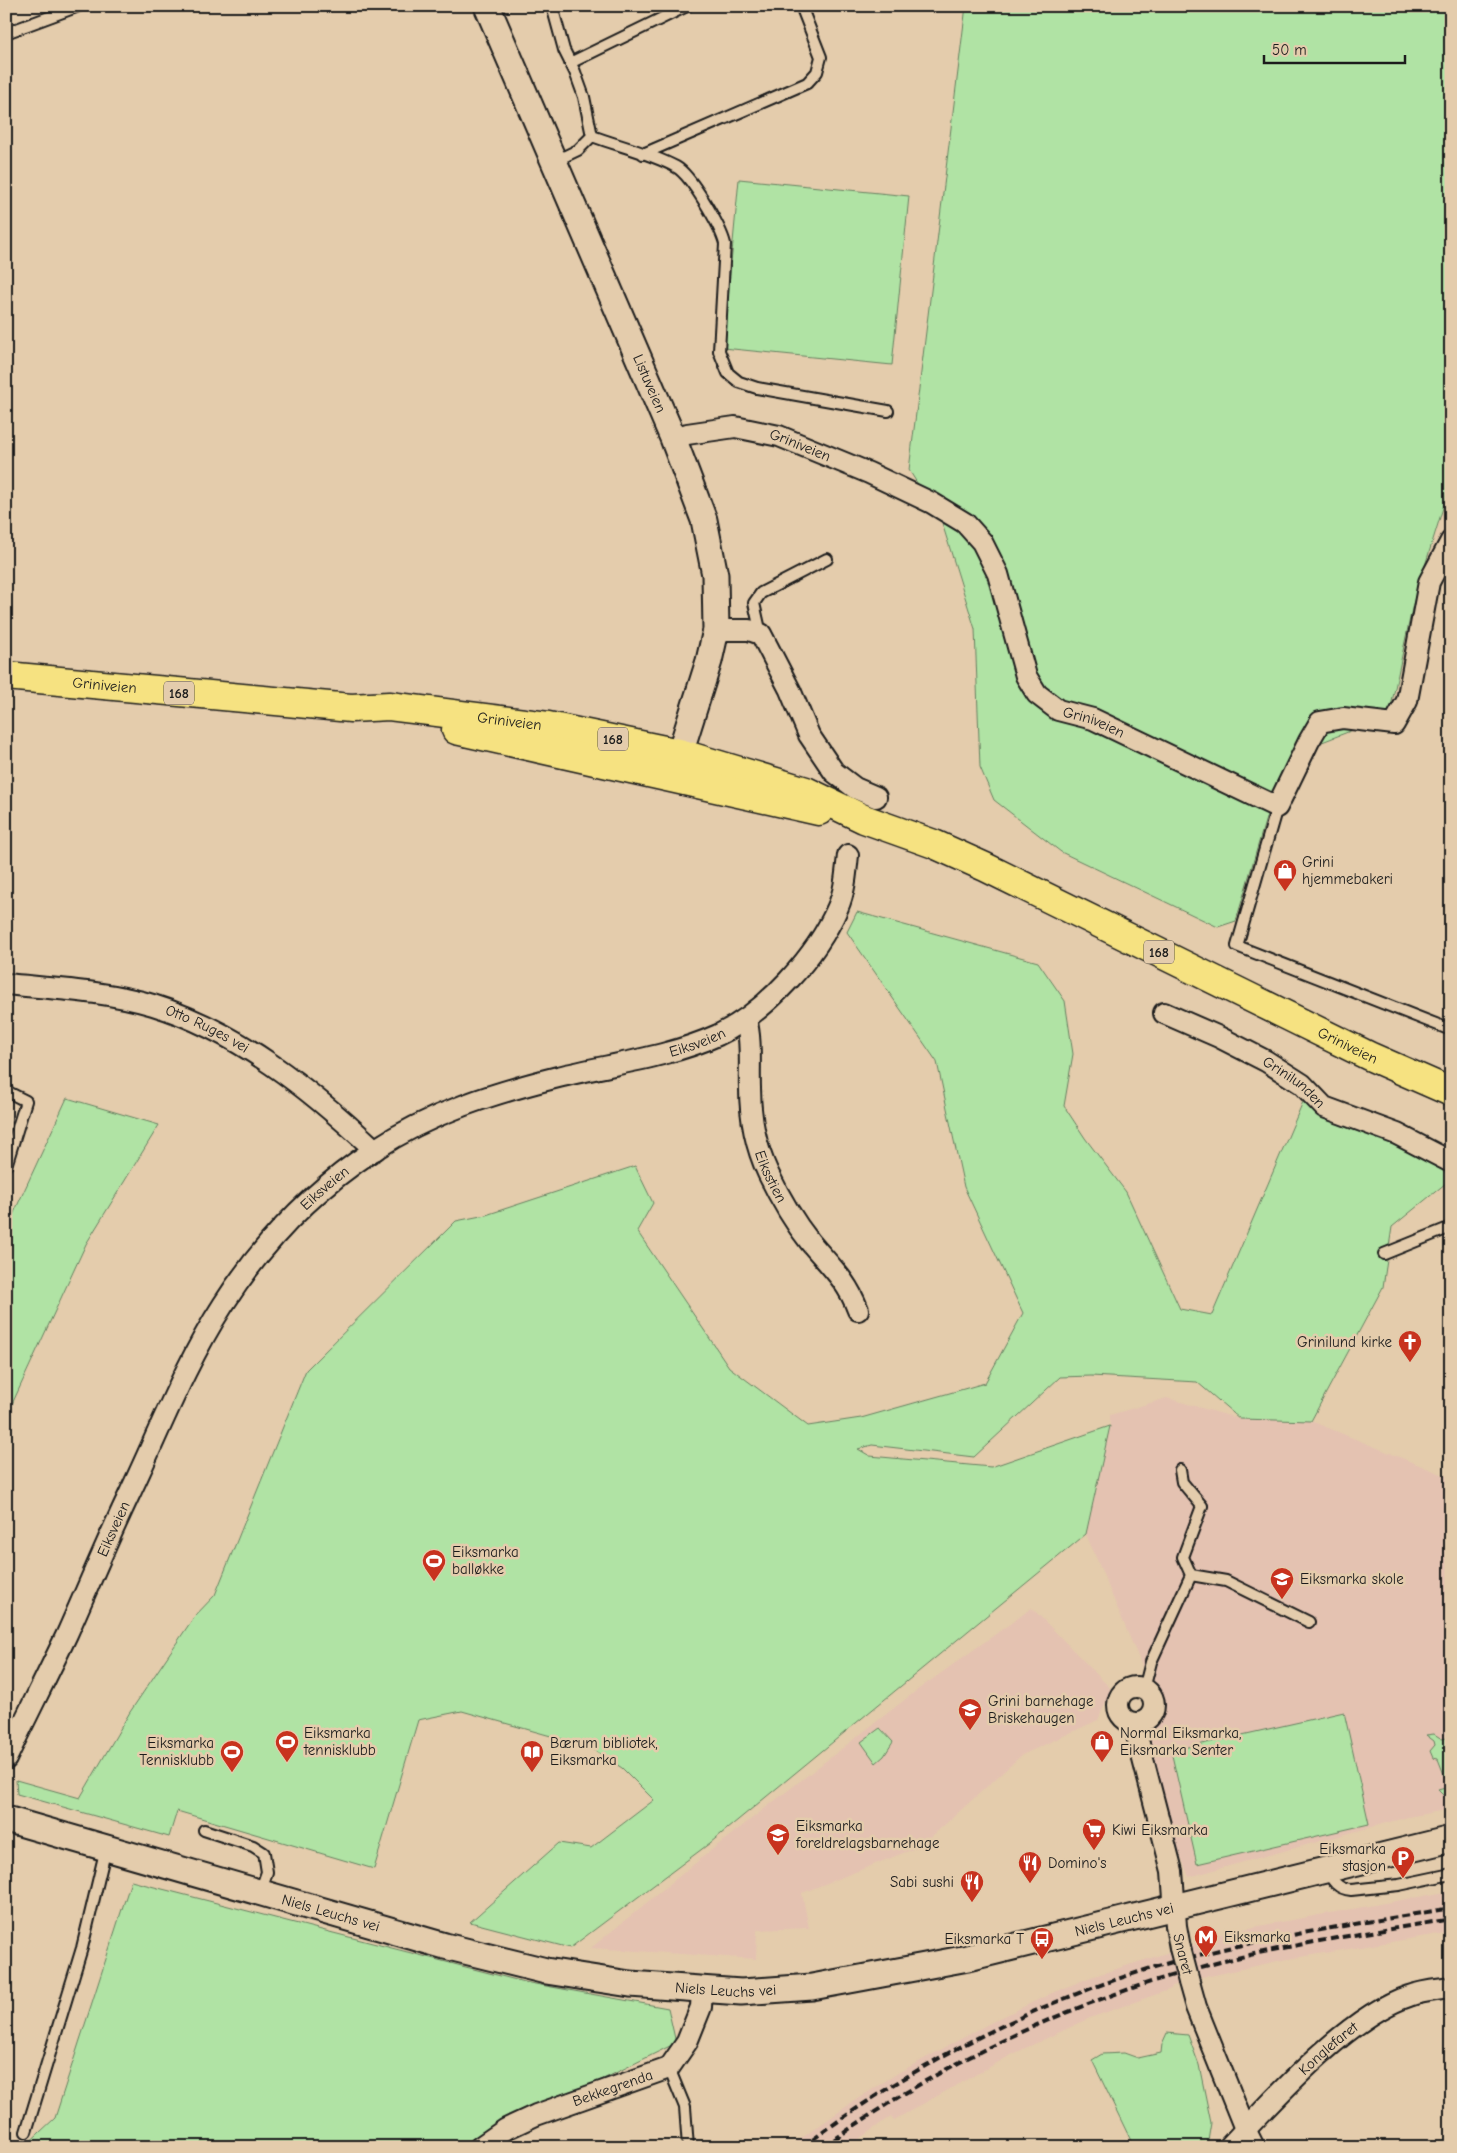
<svg xmlns="http://www.w3.org/2000/svg" width="1457" height="2153" font-family="'Comic Neue',sans-serif">
<style>
.built{fill:#e4c2b1}
.green{fill:#b0e3a4;stroke:#668060}
.lines{fill:none;stroke-linecap:round;stroke-linejoin:round}
.service-casing{stroke:#1c1c1c;stroke-width:14}
.minor-casing{stroke:#1c1c1c;stroke-width:24}
.tertiary-casing{stroke:#1c1c1c;stroke-width:29}
.primary-casing{stroke:#1c1c1c;stroke-width:31}
.service{stroke:#e4ccac;stroke-width:10}
.minor{stroke:#e4ccac;stroke-width:20}
.tertiary{stroke:#e4ccac;stroke-width:25}
.primary{stroke:#f6e281;stroke-width:28}
.rail{stroke:#1c1c1c;stroke-width:4;stroke-dasharray:8 4;stroke-linecap:butt}
.minor-bridge-casing{stroke:#1c1c1c;stroke-width:24;stroke-linecap:butt}
.minor-bridge{stroke:#e4ccac;stroke-width:20}
.labels{text-anchor:middle;dominant-baseline:central;stroke-width:5;stroke-linejoin:round;paint-order:stroke}
.shield{fill:#e4ccac;stroke:#585147;stroke-width:1}
.shield-label{font-size:14px;font-weight:bold;fill:#1c1c1c}
.street-label{font-size:15px;fill:#1c1c1c;stroke:#e4ccac}
.poi-label{font-size:15px;fill:#1c1c1c;stroke:#e4ccac;text-anchor:start}
</style>
<rect width="100%" height="100%" fill="#e4ccac"/>
<filter id="ink" filterUnits="userSpaceOnUse"><feTurbulence type="fractalNoise" baseFrequency=".02" numOctaves="2"/><feDisplacementMap in="SourceGraphic" scale="10" xChannelSelector="R" yChannelSelector="G"/><feConvolveMatrix kernelMatrix="1 2 1 2 8 2 1 2 1" color-interpolation-filters="sRGB"/></filter>
<g filter="url(#ink)">
<path class="built" d="M1167 1398 1240 1419 1311 1421 1451 1478V1809L1408 1817 1189 1877 1145 1767 1144 1738 1157 1718 1159 1705 1157 1695 1150 1684 1151 1680 1142 1666 1086 1534 1110 1426V1415Z
M1032 1608 1111 1689 1098 1720 1022 1755 921 1846 802 1893 809 1928 757 1930 756 1959 591 1948 714 1848 916 1691Z
M1451 1891V1932L1282 1960 1210 1976 1209 1975 1172 1986 1171 1989 1090 2018 1013 2054 894 2120 891 2116 848 2147H789L854 2101 898 2073 990 2023 1052 1993 1091 1977 1198 1943 1202 1938 1264 1925Z"/>
<path class="green" d="M966 6H1451V482L1413 604 1389 716 1317 744 1273 794 1236 921 1218 927 1061 852 994 800 980 767 975 629 942 523 909 470Z
M739 179 909 196 892 365 723 348Z
M857 912 1038 962 1065 1001 1073 1054 1064 1106 1085 1138 1126 1192 1180 1309 1212 1315 1308 1090 1451 1162V1179L1392 1227 1383 1287 1311 1421 1240 1419 1197 1382 1091 1376 1060 1377 974 1457 872 1445 858 1449 870 1456 991 1467 1110 1426 1086 1534 710 1843 570 1948 470 1922 559 1843 591 1848 654 1800 622 1768 590 1747 462 1711 418 1720 374 1869 177 1811 169 1837 17 1794 16 1780 80 1798 130 1712 194 1617 215 1595 306 1370 456 1221 486 1215 635 1166 653 1203 637 1231 729 1367 808 1426 861 1418 985 1383 1023 1313 964 1187 937 1062 847 932Z
M67 1098 159 1125 86 1244 6 1417V1230Z
M1344 1712 1369 1824 1197 1864 1171 1751Z
M880 1728 893 1742 884 1756 876 1763 861 1742Z
M1434 1734 1442 1739 1451 1737V1796H1444L1438 1790 1449 1787 1438 1759 1433 1758 1430 1751 1435 1745 1434 1741 1426 1735Z
M131 1881 524 1982 668 2008 676 2043 466 2147H24L55 2118Z
M1167 2033 1188 2035 1199 2065 1211 2123 1207 2147H1134L1092 2060 1102 2054 1124 2053 1138 2058 1161 2053 1162 2044Z"/>
<g class="lines">
<g class="service-casing">
<path id="service" d="M552 6 564 50 575 72 584 97 592 136 578 150 555 161
M6 33 79 6
M570 63 687 6
M592 136C619 146 650 153 676 167 691 175 721 227 725 244L719 351 728 373 739 382 757 388 888 411
M643 154 807 83 817 72 821 57 801 6
M761 634 754 603 761 593 827 559
M1277 807 1237 946 1451 1030
M6 1091 26 1101 6 1166
M1384 1254 1451 1227
M1191 1575 1226 1581 1309 1622
M1144 1689 1151 1662 1191 1575 1183 1557 1202 1506 1182 1482 1180 1470
M204 1830 253 1846 264 1853 267 1872 260 1892
M1327 1870C1332 1881 1338 1889 1351 1890L1399 1885 1451 1874
M669 2068 685 2107 688 2147
M26 2132 82 1948 106 1848"/>
</g>
<g class="minor-casing">
<g id="minor">
<path id="s1" d="M673 438 687 434 735 427 779 436 869 473 932 503 965 523 982 542 998 574 1026 676 1037 694 1058 710 1093 719 1277 807 1309 741 1320 722 1343 718 1394 724 1407 701 1429 582 1451 541"/>
<path d="M716 630H749L761 634 790 690 809 735 834 772 855 788 876 797"/>
<path id="s2" d="M6 984C56 989 105 991 153 1005 238 1031 311 1090 375 1150"/>
<path id="s3" d="M1164 1013 1219 1037 1266 1061 1302 1084 1324 1107 1397 1134 1451 1162"/>
<path id="s4" d="M746 1019C752 1041 749 1065 750 1088 750 1116 756 1147 768 1173 779 1196 794 1222 810 1242 829 1265 847 1280 858 1310"/>
<circle cx="1136" cy="1705" r="18"/>
<path d="M1136 1723 1138 1740 1172 1871 1176 1926 1180 1948"/>
<path id="s5" d="M6 1759C26 1717 47 1676 67 1634 88 1587 107 1541 129 1495 159 1432 185 1364 223 1305 262 1244 313 1190 374 1150 430 1113 494 1093 558 1077 611 1064 667 1058 718 1035 766 1012 817 956 838 907 845 891 846 873 848 855"/>
<path d="M1189 1982 1196 2007 1245 2129 1254 2147"/>
<path id="s6" d="M480 2147 506 2129 536 2115 669 2068 687 2042 701 2007 702 1990"/>
<path id="s7" d="M1229 2147C1274 2099 1348 2016 1409 1996 1422 1991 1437 1990 1451 1988"/>
</g>
</g>
<g class="tertiary-casing">
<g id="tertiary">
<path id="s8" d="M487 6 673 438 704 520 715 575 716 630 709 661 674 772"/>
<path id="s9" d="M6 1819 445 1946 546 1971 630 1984 741 1992 812 1987 968 1958 1451 1839"/>
</g>
</g>
<g class="primary-casing">
<g id="primary">
<path id="s10" d="M6 676 351 708 389 706 548 726 679 753 806 791 864 819 934 844 985 867 1369 1056 1451 1092"/>
<path d="M456 730 819 811"/>
</g>
</g>
<use href="#service" class="service"/>
<use href="#minor" class="minor"/>
<use href="#tertiary" class="tertiary"/>
<use href="#primary" class="primary"/>
<path class="rail" d="M803 2147C909 2066 1031 2004 1158 1966 1254 1938 1353 1925 1451 1908
M824 2147C943 2060 1077 1999 1220 1962 1296 1943 1374 1932 1451 1919"/>
<g class="minor-bridge-casing">
<path id="minor-bridge" d="M1180 1948 1189 1982"/>
</g>
<use href="#minor-bridge" class="minor-bridge"/>
</g>
</g>
<defs>
<g id="shop-pin" transform="scale(1.25)"><path d="M0 17L-7.5 6A9.5 9.5 0 1 1 7.5 6Z" fill="#c8321e" stroke="#e4ccac"/><path d="M-5-2.5h2.3a2.7 3.5 0 0 1 5.4 0H5L5.5 6h-11ZM-1.5-2.5h3a1.5 2.3 0 0 0-3 0Z" fill="#fff"/></g>
<g id="church-pin" transform="scale(1.25)"><path d="M0 17L-7.5 6A9.5 9.5 0 1 1 7.5 6Z" fill="#c8321e" stroke="#e4ccac"/><path d="M-1.2-6h2.4v3.5h3.3v2.4h-3.3V6h-2.4V-.1h-3.3v-2.4h3.3Z" fill="#fff"/></g>
<g id="stadium-pin" transform="scale(1.25)"><path d="M0 17L-7.5 6A9.5 9.5 0 1 1 7.5 6Z" fill="#c8321e" stroke="#e4ccac"/><path d="M0-5a6.5 5 0 1 0 0 10a6.5 5 0 1 0 0-10ZM-3.5-1.8h7v3.6h-7Z" fill="#fff"/></g>
<g id="school-pin" transform="scale(1.25)"><path d="M0 17L-7.5 6A9.5 9.5 0 1 1 7.5 6Z" fill="#c8321e" stroke="#e4ccac"/><path d="M0-5L7-2L0 1L-7-2ZM-4 1L0 2.5L4 1V4Q0 6-4 4Z" fill="#fff"/></g>
<g id="library-pin" transform="scale(1.25)"><path d="M0 17L-7.5 6A9.5 9.5 0 1 1 7.5 6Z" fill="#c8321e" stroke="#e4ccac"/><path d="M-6-4Q-3-5.5-.7-3.5V5Q-3 3-6 4ZM6-4Q3-5.5 .7-3.5V5Q3 3 6 4Z" fill="#fff"/></g>
<g id="supermarket-pin" transform="scale(1.25)"><path d="M0 17L-7.5 6A9.5 9.5 0 1 1 7.5 6Z" fill="#c8321e" stroke="#e4ccac"/><path d="M-6-5.5h2.5l.6 2H6L4.5 2H-2.5L-4.4-4H-6ZM-1.5 3.2a1.3 1.3 0 1 0 .1 0ZM3 3.2a1.3 1.3 0 1 0 .1 0Z" fill="#fff"/></g>
<g id="parking-pin" transform="scale(1.25)"><path d="M0 17L-7.5 6A9.5 9.5 0 1 1 7.5 6Z" fill="#c8321e" stroke="#e4ccac"/><path d="M-3.5-5.5H1a3.5 3.5 0 0 1 0 7H-1V5.5H-3.5ZM-1-3.4V-.6H.8a1.4 1.4 0 0 0 0-2.8Z" fill="#fff"/></g>
<g id="restaurant-pin" transform="scale(1.25)"><path d="M0 17L-7.5 6A9.5 9.5 0 1 1 7.5 6Z" fill="#c8321e" stroke="#e4ccac"/><path d="M-5-6h1v4h1v-4h1v4h1v-4h1v5L-1.5 .5V6h-2V.5L-5-1ZM5-6V6H3V1.5H1.5Q1.5-4 5-6Z" fill="#fff"/></g>
<g id="metro-pin" transform="scale(1.25)"><path d="M0 17L-7.5 6A9.5 9.5 0 1 1 7.5 6Z" fill="#c8321e" stroke="#e4ccac"/><path d="M-5.5 5V-5H-3L0 0L3-5H5.5V5H3V-.5L0 4L-3-.5V5Z" fill="#fff"/></g>
<g id="bus-pin" transform="scale(1.25)"><path d="M0 17L-7.5 6A9.5 9.5 0 1 1 7.5 6Z" fill="#c8321e" stroke="#e4ccac"/><path d="M-5-6H5V4H4V6H2V4H-2V6H-4V4H-5ZM-3.5-4V0h7V-4ZM-3.5 1.2v1.5H-2V1.2ZM2 1.2v1.5H3.5V1.2Z" fill="#fff"/></g>
</defs>
<g fill-rule="evenodd">
<use href="#shop-pin" x="1285" y="871"/>
<use href="#church-pin" x="1410" y="1342"/>
<use href="#stadium-pin" x="434" y="1561"/>
<use href="#school-pin" x="1282" y="1579"/>
<use href="#school-pin" x="970" y="1710"/>
<use href="#stadium-pin" x="287" y="1742"/>
<use href="#shop-pin" x="1102" y="1742"/>
<use href="#stadium-pin" x="232" y="1752"/>
<use href="#library-pin" x="532" y="1752"/>
<use href="#supermarket-pin" x="1094" y="1830"/>
<use href="#school-pin" x="778" y="1835"/>
<use href="#parking-pin" x="1403" y="1858"/>
<use href="#restaurant-pin" x="1030" y="1863"/>
<use href="#restaurant-pin" x="972" y="1882"/>
<use href="#metro-pin" x="1206" y="1937"/>
<use href="#bus-pin" x="1042" y="1939"/>
</g>
<g class="labels">
<g class="shield">
<rect x="164" y="681.5" width="30" height="23" rx="4"/>
<rect x="598" y="727.5" width="30" height="23" rx="4"/>
<rect x="1144" y="940.5" width="30" height="23" rx="4"/>
</g>
<g class="shield-label">
<text x="179" y="693">168</text>
<text x="613" y="739">168</text>
<text x="1159" y="952">168</text>
</g>
<g class="street-label">
<text stroke="none"><textPath href="#s8" startOffset="411">Listuveien</textPath></text>
<text stroke="none"><textPath href="#s1" startOffset="131">Griniveien</textPath></text>
<text stroke="none"><textPath href="#s10" startOffset="99">Griniveien</textPath></text>
<text stroke="none"><textPath href="#s10" startOffset="506">Griniveien</textPath></text>
<text stroke="none"><textPath href="#s1" startOffset="566">Griniveien</textPath></text>
<text stroke="none"><textPath href="#s2" startOffset="208">Otto Ruges vei</textPath></text>
<text stroke="none"><textPath href="#s5" startOffset="1064">Eiksveien</textPath></text>
<text stroke="none"><textPath href="#s10" startOffset="1410">Griniveien</textPath></text>
<text stroke="none"><textPath href="#s3" startOffset="148">Grinilunden</textPath></text>
<text stroke="none"><textPath href="#s4" startOffset="161">Eiksstien</textPath></text>
<text stroke="none"><textPath href="#s5" startOffset="659">Eiksveien</textPath></text>
<text stroke="none"><textPath href="#s5" startOffset="254">Eiksveien</textPath></text>
<text stroke="none"><textPath href="#s9" startOffset="338">Niels Leuchs vei</textPath></text>
<text stroke="none"><textPath href="#s9" startOffset="1148">Niels Leuchs vei</textPath></text>
<text transform="translate(1183 1954) rotate(76)">Snaret</text>
<text stroke="none"><textPath href="#s9" startOffset="742">Niels Leuchs vei</textPath></text>
<text stroke="none"><textPath href="#s7" startOffset="140">Konglefaret</textPath></text>
<text stroke="none"><textPath href="#s6" startOffset="146">Bekkegrenda</textPath></text>
</g>
<g class="poi-label">
<text x="1302" y="862">Grini<tspan x="1302" dy="17">hjemmebakeri</tspan></text>
<text x="1392" y="1342" text-anchor="end">Grinilund kirke</text>
<text x="452" y="1552">Eiksmarka<tspan x="452" dy="17">balløkke</tspan></text>
<text x="1300" y="1579">Eiksmarka skole</text>
<text x="988" y="1701">Grini barnehage<tspan x="988" dy="17">Briskehaugen</tspan></text>
<text x="304" y="1733">Eiksmarka<tspan x="304" dy="17">tennisklubb</tspan></text>
<text x="1120" y="1733">Normal Eiksmarka,<tspan x="1120" dy="17">Eiksmarka Senter</tspan></text>
<text x="214" y="1743" text-anchor="end">Eiksmarka<tspan x="214" dy="17">Tennisklubb</tspan></text>
<text x="550" y="1743">Bærum bibliotek,<tspan x="550" dy="17">Eiksmarka</tspan></text>
<text x="796" y="1826">Eiksmarka<tspan x="796" dy="17">foreldrelagsbarnehage</tspan></text>
<text x="1112" y="1830">Kiwi Eiksmarka</text>
<text x="1386" y="1849" text-anchor="end">Eiksmarka<tspan x="1386" dy="17">stasjon</tspan></text>
<text x="1048" y="1863">Domino's</text>
<text x="954" y="1882" text-anchor="end">Sabi sushi</text>
<text x="1224" y="1937">Eiksmarka</text>
<text x="1024" y="1939" text-anchor="end">Eiksmarka T</text>
</g>
</g>
<rect width="1457" height="2153" fill="none" stroke="#e4ccac" stroke-width="25"/>
<rect x="12" y="12" width="1432" height="2128" fill="none" stroke="#1c1c1c" stroke-width="2" filter="url(#ink)"/>
<path d="M1264 55v8h141v-8" fill="none" stroke="#1c1c1c" stroke-width="2.5"/>
<text x="1272" y="55" font-size="15" fill="#1c1c1c" stroke="#e4ccac" stroke-width="4" paint-order="stroke">50 m</text>
</svg>
